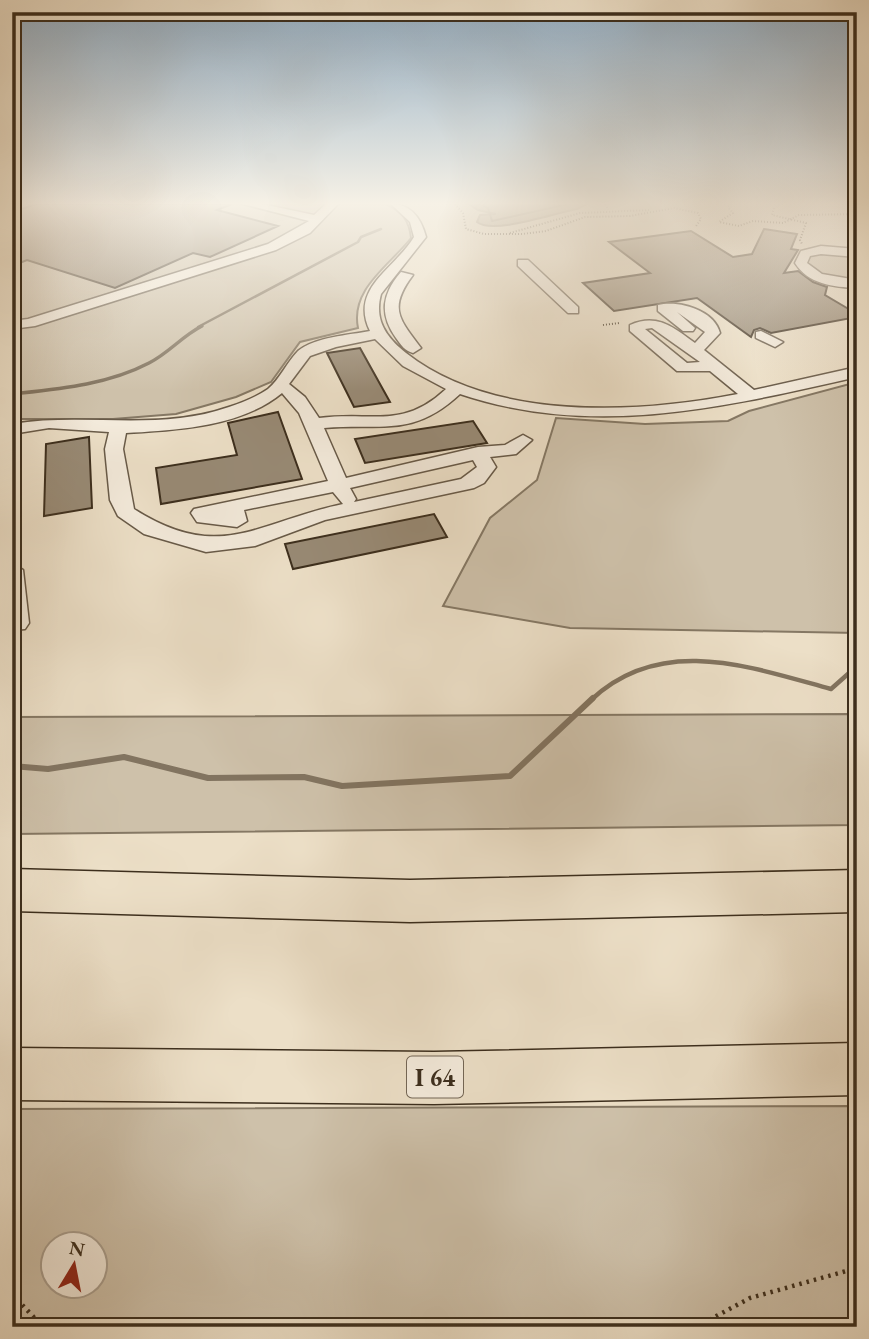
<svg xmlns="http://www.w3.org/2000/svg" width="869" height="1339" font-family="'EB Garamond',serif">
<style>
.green{fill:#cec1aa;stroke:#857864;stroke-width:2;fill-rule:evenodd}
.water{fill:#b0a38d;stroke:#827460;stroke-width:2}
.lines{fill:none;stroke-linecap:round;stroke-linejoin:round}
.shore{stroke:#766855;stroke-width:2}
.stream-far3{stroke:#827460;stroke-width:2.5}
.stream-far2{stroke:#827460;stroke-width:3.5}
.stream-far1{stroke:#827460;stroke-width:4.5}
.stream{stroke:#827460;stroke-width:6}
.building{fill:#988a75;stroke:#3c2e1d;stroke-width:2}
.minor-casing{stroke:#685a48;stroke-width:3}
.highway-casing{stroke:#3c2e1d;stroke-width:3}
.path-far1{stroke:#3c2e1d;stroke-width:2;stroke-dasharray:1 2;stroke-linecap:butt}
.path{stroke:#3c2e1d;stroke-width:4.5;stroke-dasharray:2.5 5;stroke-linecap:butt}
.minor{fill:#f3eadb;fill-rule:evenodd}
.highway{fill:#ecdfc7;fill-rule:evenodd}
.labels{text-anchor:middle;dominant-baseline:central;stroke-width:5;stroke-linejoin:round;paint-order:stroke}
.shield{fill:#f3eadb;stroke:#736656;stroke-width:2}
.shield-label{font-size:24px;font-weight:bold;fill:#3c2e1d}
</style>
<rect width="100%" height="100%" fill="#ecdfc7"/>
<filter id="stains"><feTurbulence type="fractalNoise" baseFrequency=".00286" numOctaves="4"/><feColorMatrix values="0 0 0 0 .2 0 0 0 0 .09 0 0 0 0 .02 0 0 0 .5 -.17"/></filter>
<radialGradient id="worn" r=".72"><stop offset=".6" stop-color="#630" stop-opacity="0"/><stop offset="1" stop-color="#630" stop-opacity=".3"/></radialGradient>
<path class="green" d="M12 204H386C402 212 409 220 411 238 389 266 350 289 358 328L300 342 271 382 236 397 176 414 113 419H12Z
M812 253 857 254V281L822 274 806 264Z
M857 382V633L570 628 443 606 490 518 537 480 556 418 645 424 728 421 749 411Z
M857 714V825L12 834V717Z
M857 1106V1327H12V1109ZM52 1244H94V1286H52Z"/>
<path class="water" d="M469 204H587L577 209C554 213 493 235 477 222L480 215 496 214 478 210Z"/>
<g class="lines">
<path class="shore" d="M480 204 488 208 492 221 568 204"/>
<path class="stream-far3" d="M198 327 358 242 361 237 381 229"/>
<path class="stream-far2" d="M12 394C58 389 107 385 149 363 169 353 182 336 202 326"/>
<path class="stream-far1" d="M591 700C661 634 750 667 831 689L857 666"/>
<path class="stream" d="M12 766 48 769 124 757 208 778 304 777 342 786 510 776 593 698"/>
</g>
<path class="building" d="M36 204H232L217 210 278 226 210 257 193 253 115 288 27 260 12 266V212Z
M764 229 797 234 791 249 798 250 784 273 798 271 813 282 827 287 825 295 857 314V317L771 333 760 328 754 330 751 337 697 298 614 311 583 283 650 273 609 242 691 231 733 257 752 254Z
M360 348 390 402 354 407 327 353Z
M278 412 302 479 161 504 156 468 237 455 228 423Z
M473 421 487 443 365 463 355 439Z
M89 437 92 508 44 516 46 444Z
M434 514 447 537 293 569 285 544Z"/>
<g class="lines">
<g class="minor-casing">
<path id="minor" d="M243 204H262L314 215 326 204H338L310 233 276 250 35 326 12 329V321L28 319 268 244 309 221Z
M391 204C411 204 421 218 426 237L381 294C374 320 386 337 406 353 492 421 636 414 738 394L710 371H677L630 331V325C657 313 673 327 695 343L705 332 677 312 695 328 693 331H683L658 311V305C679 300 714 310 720 333L704 350 754 390 857 367V377C724 407 594 439 460 394 413 438 382 423 324 428L346 478 478 447 505 445 523 435 532 440 516 454 490 457 496 467 484 483 474 488 325 520 255 546 206 552 144 534 118 516 110 500 105 449 109 432 49 428 12 434V424C84 412 158 432 229 407 241 403 258 396 268 389 280 379 287 362 298 351 315 337 349 335 370 331 349 288 395 269 414 237L410 222ZM652 328 700 362 687 363 645 329ZM375 339 403 366 446 389C402 430 372 411 319 418L305 397 289 384 310 356 336 347ZM282 393 299 413 328 481 194 509 191 513 197 522 237 527 247 521 244 510 333 492 343 504C257 522 220 564 134 509L123 449 126 433C177 430 241 427 282 393ZM473 460 477 467 461 479 354 502 356 499 350 488Z
M821 246 857 249V257L821 254 810 256 807 263 822 274 857 280V288C833 287 808 284 795 263L801 251Z
M518 260H528L578 307V313H568L518 266Z
M401 272 413 275C388 308 399 319 421 348L413 353C405 351 401 345 396 338 379 314 382 294 401 272Z
M761 331 783 342 775 347 756 338V332Z
M12 563 23 570 29 623 25 629 12 630Z"/>
</g>
<g class="highway-casing">
<path id="highway" d="M12 869 410 880 857 870V912L410 922 12 911Z
M857 1043V1095L434 1104 12 1100V1048L434 1052Z"/>
</g>
<path class="path-far1" d="M455 204 463 213 466 229 484 234H522L546 231 585 217 630 216 674 208 698 213 701 219 696 226
M606 204 608 210
M731 204 728 207 733 213 719 222 739 226 753 221 783 223 799 215 857 214
M842 204 857 206
M774 208 772 215 806 223 800 240 802 244
M510 233 580 213 650 210
M603 325 619 323"/>
<path class="path" d="M12 1294 43 1327
M696 1327 750 1298 857 1268"/>
<use href="#minor" class="minor"/>
<use href="#highway" class="highway"/>
</g>
<linearGradient id="sky" x2="0" y2="1"><stop stop-color="#91adc4"/><stop offset="0.52" stop-color="#f6f1e6"/><stop offset="1" stop-color="#f6f1e6" stop-opacity="0"/></linearGradient>
<rect width="869" height="391" fill="url(#sky)"/>
<g class="labels">
<rect class="shield" x="407" y="1056.5" width="56" height="41" rx="5"/>
<g class="shield-label">
<text x="435" y="1077">I 64</text>
</g>
</g>
<rect width="869" height="1339" fill="none" stroke="#ecdfc7" stroke-width="42"/>
<rect x="14" y="14" width="841" height="1311" fill="none" stroke="#3c2e1d" stroke-width="3.5"/>
<rect x="21" y="21" width="827" height="1297" fill="none" stroke="#3c2e1d" stroke-width="2"/>
<g transform="translate(74 1265) rotate(10)"><circle r="33" fill="#f3eadb" stroke="#aa9f8f" stroke-width="2"/>
<path d="M0-5L12 26L0 18L-12 26Z" fill="#8f2418"/>
<text y="-10" font-size="19" font-weight="bold" text-anchor="middle" fill="#3c2e1d">N</text>
</g>
<rect width="100%" height="100%" filter="url(#stains)"/>
<rect width="100%" height="100%" fill="url(#worn)"/>
</svg>
